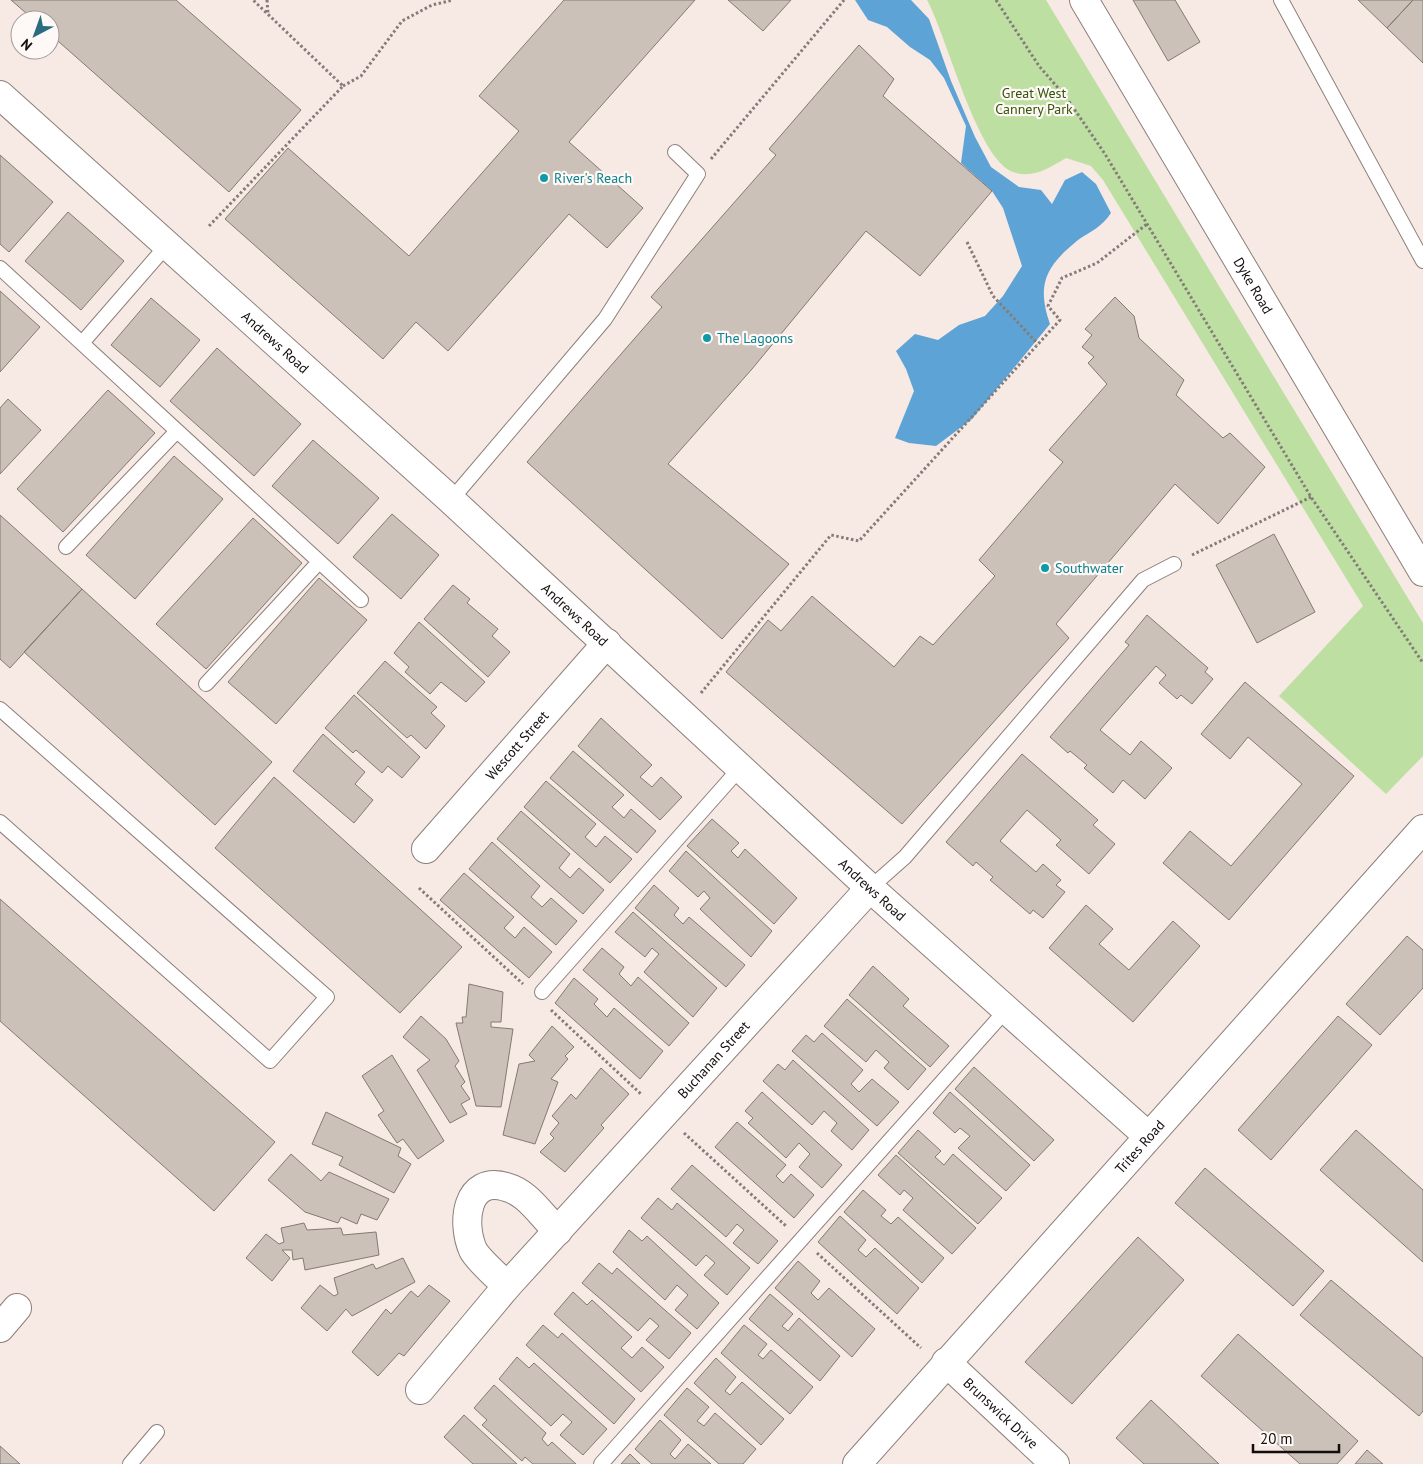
<svg xmlns="http://www.w3.org/2000/svg" width="1423" height="1464" font-family="'PT Sans',sans-serif">
<style>
.green{fill:#bedfa2}
.water{fill:#5ea3d6}
.building{fill:#cbc1b8;stroke:#837a71}
.lines{fill:none;stroke-linecap:round;stroke-linejoin:round}
.service-casing{stroke:#8c7f7a;stroke-width:16}
.minor-casing{stroke:#8c7f7a;stroke-width:30}
.path{stroke:#857c78;stroke-width:3;stroke-dasharray:2.5 2.5;stroke-linecap:butt}
.service{stroke:#fff;stroke-width:14}
.minor{stroke:#fff;stroke-width:28}
.culture-dot{fill:#0f9aa8;stroke:#fef8f6;stroke-width:2}
.labels{text-anchor:middle;dominant-baseline:central;stroke-width:4.5;stroke-linejoin:round;paint-order:stroke}
.park-label{font-size:14px;fill:#335306;stroke:#fef8f6}
.culture-label{font-size:14px;fill:#0d838f;stroke:#fef8f6;text-anchor:start}
.street-label{font-size:14px;fill:#130e0c;stroke:#fef8f6}
</style>
<rect width="100%" height="100%" fill="#f7e9e4"/>
<path class="green" d="M927 0H1046L1423 623V756L1386 794 1279 696 1363 606 1103 180 1091 166 1066 158C1049 168 1033 179 1013 172 977 159 947 36 927 0Z"/>
<path class="water" d="M855 0H911L929 19 951 81 975 137 991 167 1019 187 1041 190 1052 204 1065 180 1082 172 1096 184 1111 213C1102 227 1091 231 1078 240 1046 266 1036 284 1050 324L972 419 936 446 909 443 895 438 914 391 906 369 896 351 915 334 938 340 959 325 985 316 1003 296 1022 266 1003 208 992 191 961 163 966 126 944 78 930 60 910 47 887 27 868 20Z"/>
<path class="building" d="M11 0H176L301 110 229 192 50 34V20H34Z
M564 0H695L569 142 643 208 607 248 569 214 448 351 416 322 383 359 225 219 288 148 409 256 519 131 479 96Z
M728 0H791L763 31Z
M1133 0H1175L1200 42 1168 61Z
M1358 0H1413L1387 28Z
M1413 0H1423V63L1387 28Z
M859 45 894 79 883 96 992 191 920 276 866 231 752 369 668 464 789 564 722 639 527 462 662 307 651 297 776 155 769 149Z
M0 155 53 202 9 252 0 244Z
M68 212 124 261 81 310 25 261Z
M0 291 40 327 0 372Z
M1115 297 1134 316 1139 338 1184 380 1176 395 1223 438 1230 433 1265 467 1218 524 1175 484 1056 624 1069 638 902 824 726 672 768 620 781 631 812 596 894 667 920 636 933 645 995 576 979 560 1063 462 1049 450 1107 384 1088 363 1094 357 1082 347 1092 335 1085 329Z
M151 298 200 340 160 387 111 345Z
M217 348 301 424 254 476 170 401Z
M108 390 155 433 63 532 17 489Z
M8 399 41 430 0 474V408Z
M313 440 379 498 338 544 272 486Z
M174 456 223 499 135 599 86 555Z
M392 514 439 555 401 599 353 557Z
M0 515 82 589 10 668 0 659Z
M253 518 302 563 206 669 156 624Z
M1274 534 1315 612 1257 643 1216 565Z
M319 578 367 620 276 724 228 682Z
M453 585 470 599 467 603 498 629 492 636 510 652 488 677 424 619Z
M82 589 272 762 215 825 24 652Z
M1147 615 1208 668 1205 672 1213 679 1192 704 1181 695 1177 699 1159 683 1166 675 1156 666 1100 730 1130 755 1141 741 1172 768 1145 799 1123 780 1113 793 1084 768 1087 765 1070 751 1068 753 1050 737 1129 645 1125 642Z
M419 622 485 682 466 702 441 682 430 694 405 672 409 667 394 653Z
M385 661 437 707 431 713 445 726 426 749 411 735 407 738 357 693Z
M1245 682 1354 776 1229 920 1163 863 1190 831 1231 866 1302 784 1248 737 1230 759 1201 734Z
M354 695 420 757 402 778 388 766 382 773 356 750 353 753 325 728Z
M601 718 652 765 640 777 652 787 661 777 682 797 660 820 578 746Z
M323 734 365 772 355 784 373 800 354 823 293 771Z
M573 751 624 795 612 807 624 818 631 809 656 831 637 853 550 778Z
M1022 754 1098 820 1093 825 1115 844 1089 874 1056 845 1061 840 1027 810 1000 841 1036 872 1043 864 1061 880 1056 885 1065 892 1043 918 1033 910 1030 914 990 880 993 877 976 862 973 866 946 842Z
M274 777 462 947 400 1013 215 848Z
M546 781 596 824 585 837 596 847 605 836 632 859 610 883 524 807Z
M521 811 570 854 559 868 570 878 579 868 604 890 583 914 497 839Z
M712 819 739 843 731 851 738 858 745 849 797 898 774 924 687 846Z
M492 842 540 886 531 897 542 907 551 898 577 921 556 945 469 869Z
M686 851 772 931 751 957 700 909 710 898 704 891 698 897 669 871Z
M464 873 514 917 504 928 515 938 524 927 552 952 529 978 440 900Z
M654 885 679 908 674 915 683 924 689 917 745 965 726 987 635 908Z
M0 899 275 1142 214 1211 0 1021Z
M1086 905 1113 929 1099 944 1129 970 1173 921 1200 946 1133 1022 1049 948Z
M633 912 717 988 693 1017 644 972 659 954 652 948 645 957 615 932Z
M1407 936 1423 950V988L1380 1035 1346 1004Z
M602 948 624 967 619 974 631 986 638 977 689 1023 669 1046 583 970Z
M873 966 909 999 903 1006 949 1046 930 1067 849 995Z
M574 978 598 999 594 1004 607 1017 614 1008 663 1051 640 1079 555 1003Z
M469 984 503 992 501 1022H491V1027L513 1029 501 1107 476 1106 456 1023H463L462 1017H466Z
M847 999 926 1069 908 1090 884 1068 889 1062 876 1050 866 1062 824 1026Z
M421 1016 446 1039 459 1061 455 1066 465 1082 461 1086 470 1099 461 1104 467 1114 450 1123 417 1070 430 1060 403 1037Z
M1338 1016 1372 1045 1271 1160 1238 1130Z
M552 1026 574 1047 565 1056 568 1059 551 1079 558 1082 535 1144 503 1135 519 1064 535 1061 529 1055Z
M822 1033 863 1070 851 1084 859 1092 872 1079 899 1102 877 1126 792 1051 806 1035 814 1042Z
M392 1055 444 1141 418 1159 403 1139 397 1143 378 1115 384 1111 362 1076Z
M793 1060 869 1130 852 1150 831 1131 837 1123 824 1111 812 1125 763 1081 778 1064 785 1070Z
M974 1067 1054 1140 1034 1161 955 1089Z
M601 1068 629 1094 601 1125 604 1128 565 1172 540 1152 554 1138 550 1134 559 1123 552 1116 571 1094 576 1099Z
M762 1092 842 1165 822 1188 799 1167 810 1154 799 1143 786 1158 748 1123 753 1118 745 1111Z
M950 1092 1030 1165 1006 1191 958 1148 970 1136 960 1128 955 1133 933 1113Z
M326 1112 401 1148 398 1156 411 1164 394 1193 339 1165 343 1157 312 1144Z
M737 1122 786 1165 776 1176 783 1183 791 1174 814 1195 794 1218 715 1147Z
M918 1130 941 1151 935 1157 944 1165 953 1154 1002 1198 978 1224 898 1153Z
M1356 1130 1423 1190V1262L1320 1170Z
M291 1154 321 1181 329 1172 389 1199 377 1220 361 1214 357 1224 341 1217 338 1223 305 1212 268 1180Z
M896 1155 976 1228 952 1254 903 1210 913 1198 904 1190 900 1195 878 1175Z
M692 1165 778 1241 758 1264 733 1243 744 1230 737 1224 726 1237 671 1189Z
M1205 1168 1324 1271 1293 1306 1175 1203Z
M863 1190 886 1210 881 1216 891 1224 898 1217 944 1258 922 1283 844 1212Z
M658 1198 672 1210 677 1203 750 1268 727 1295 704 1275 715 1263 706 1255 696 1266 641 1218Z
M840 1216 866 1240 858 1250 866 1257 875 1248 919 1288 897 1314 818 1242Z
M304 1223 307 1230 341 1228 343 1235 376 1232 379 1255 305 1270 303 1258 293 1260 292 1250H282L290 1258 272 1281 246 1258 266 1234 279 1244 284 1242 281 1228Z
M629 1230 642 1241 647 1236 719 1303 697 1329 675 1310 688 1295 677 1285 665 1300 613 1252Z
M1138 1237 1184 1280 1072 1404 1025 1362Z
M403 1258 415 1282 352 1316 346 1309 327 1331 301 1308 320 1285 334 1296 338 1294 334 1278 373 1264 376 1269Z
M798 1261 820 1281 811 1293 818 1300 829 1288 875 1329 852 1357 775 1288Z
M599 1263 612 1274 617 1268 691 1333 669 1359 646 1340 659 1326 650 1318 638 1331 582 1283Z
M1331 1280 1423 1358V1411L1419 1416 1300 1315Z
M429 1285 450 1301 404 1356 399 1353 378 1376 352 1352 386 1309 391 1314 411 1291 418 1297Z
M573 1292 587 1305 592 1300 632 1337 621 1348 632 1358 642 1347 664 1367 641 1392 554 1314Z
M770 1294 793 1314 782 1326 788 1331 799 1318 840 1356 820 1381 749 1319Z
M543 1325 558 1338 562 1333 635 1399 614 1424 526 1345Z
M744 1325 767 1344 758 1355 763 1359 771 1350 813 1387 790 1414 721 1353Z
M1238 1334 1358 1441 1337 1464H1300L1201 1376Z
M517 1357 529 1368 534 1363 607 1429 583 1455 560 1435 572 1422 563 1414 551 1426 499 1379Z
M716 1358 736 1377 725 1391 730 1395 742 1382 784 1419 761 1445 694 1383Z
M494 1385 546 1433 542 1439 548 1446 552 1442 576 1464H533L525 1457 522 1461 482 1425 487 1420 474 1408Z
M687 1388 709 1407 697 1421 704 1426 715 1413 756 1449 743 1464H719L664 1415Z
M1151 1400 1219 1464H1144L1116 1438Z
M464 1415 517 1464H473L444 1437Z
M660 1420 681 1440 670 1454 675 1459 688 1444 711 1464H652L635 1449Z
M0 1446 20 1464H0Z
M1367 1450 1383 1464H1355Z
M630 1454 640 1464H621Z"/>
<g class="lines">
<g class="service-casing">
<path id="service" d="M1281 0 1423 261
M0 268 361 600
M82 343 168 244
M451 500 605 319 698 174 675 152
M66 547 177 431
M206 684 319 562
M0 709 327 997 270 1061 0 822
M870 888 905 857 1143 580 1174 564
M542 992 741 767
M130 1464 157 1432
M601 1464 1007 1009"/>
</g>
<g class="minor-casing">
<g id="minor">
<path id="s1" d="M1084 0 1423 572"/>
<path id="s2" d="M0 95 451 500 870 888 1148 1136"/>
<path id="s3" d="M426 849 607 643"/>
<path d="M507 1286C499 1278 478 1260 473 1250 461 1223 466 1175 506 1187 529 1193 541 1216 558 1231"/>
<path d="M0 1328 17 1308"/>
<path id="s4" d="M946 1362 1055 1464"/>
<path id="s5" d="M420 1390 507 1286 870 888"/>
<path id="s6" d="M857 1464 1423 829"/>
</g>
</g>
<path class="path" d="M267 0 268 14
M996 0 1039 66 1066 97 1105 154 1311 497 1423 663
M343 86 361 76 402 21 432 5 453 0
M711 159 844 0
M209 226 343 86 253 0
M967 242 993 296 1038 344
M1192 555 1311 497
M701 693 831 535 859 541 1060 320 1048 306 1062 278 1097 263 1147 224
M419 888 523 984
M551 1010 642 1095
M684 1133 786 1226
M817 1253 921 1348"/>
<use href="#service" class="service"/>
<use href="#minor" class="minor"/>
</g>
<g class="culture-dot">
<circle cx="544" cy="178" r="5"/>
<circle cx="707" cy="338" r="5"/>
<circle cx="1045" cy="568" r="5"/>
</g>
<g class="labels">
<g class="park-label">
<text x="1034" y="93">Great West<tspan x="1034" dy="16">Cannery Park</tspan></text>
</g>
<g class="culture-label">
<text x="554" y="178">River's Reach</text>
<text x="717" y="338">The Lagoons</text>
<text x="1055" y="568">Southwater</text>
</g>
<g class="street-label">
<text stroke="none"><textPath href="#s1" startOffset="332">Dyke Road</textPath></text>
<text stroke="none"><textPath href="#s2" startOffset="370">Andrews Road</textPath></text>
<text stroke="none"><textPath href="#s2" startOffset="775">Andrews Road</textPath></text>
<text stroke="none"><textPath href="#s3" startOffset="138">Wescott Street</textPath></text>
<text stroke="none"><textPath href="#s2" startOffset="1180">Andrews Road</textPath></text>
<text stroke="none"><textPath href="#s5" startOffset="442">Buchanan Street</textPath></text>
<text stroke="none"><textPath href="#s6" startOffset="425">Trites Road</textPath></text>
<text stroke="none"><textPath href="#s4" startOffset="75">Brunswick Drive</textPath></text>
</g>
</g>
<g transform="translate(35 35) rotate(221)"><circle r="24" fill="#fef8f6" stroke="#a09a98"/>
<path d="M0-4L9 19L0 12L-9 19Z" fill="#2b6b7f"/>
<text y="-8" font-size="14" font-weight="bold" text-anchor="middle" fill="#130e0c">N</text>
</g>
<path d="M1253 1444v8h86v-8" fill="none" stroke="#130e0c" stroke-width="2.5"/>
<text x="1260" y="1444" font-size="15" fill="#130e0c" stroke="#fef8f6" stroke-width="4" paint-order="stroke">20 m</text>
</svg>
